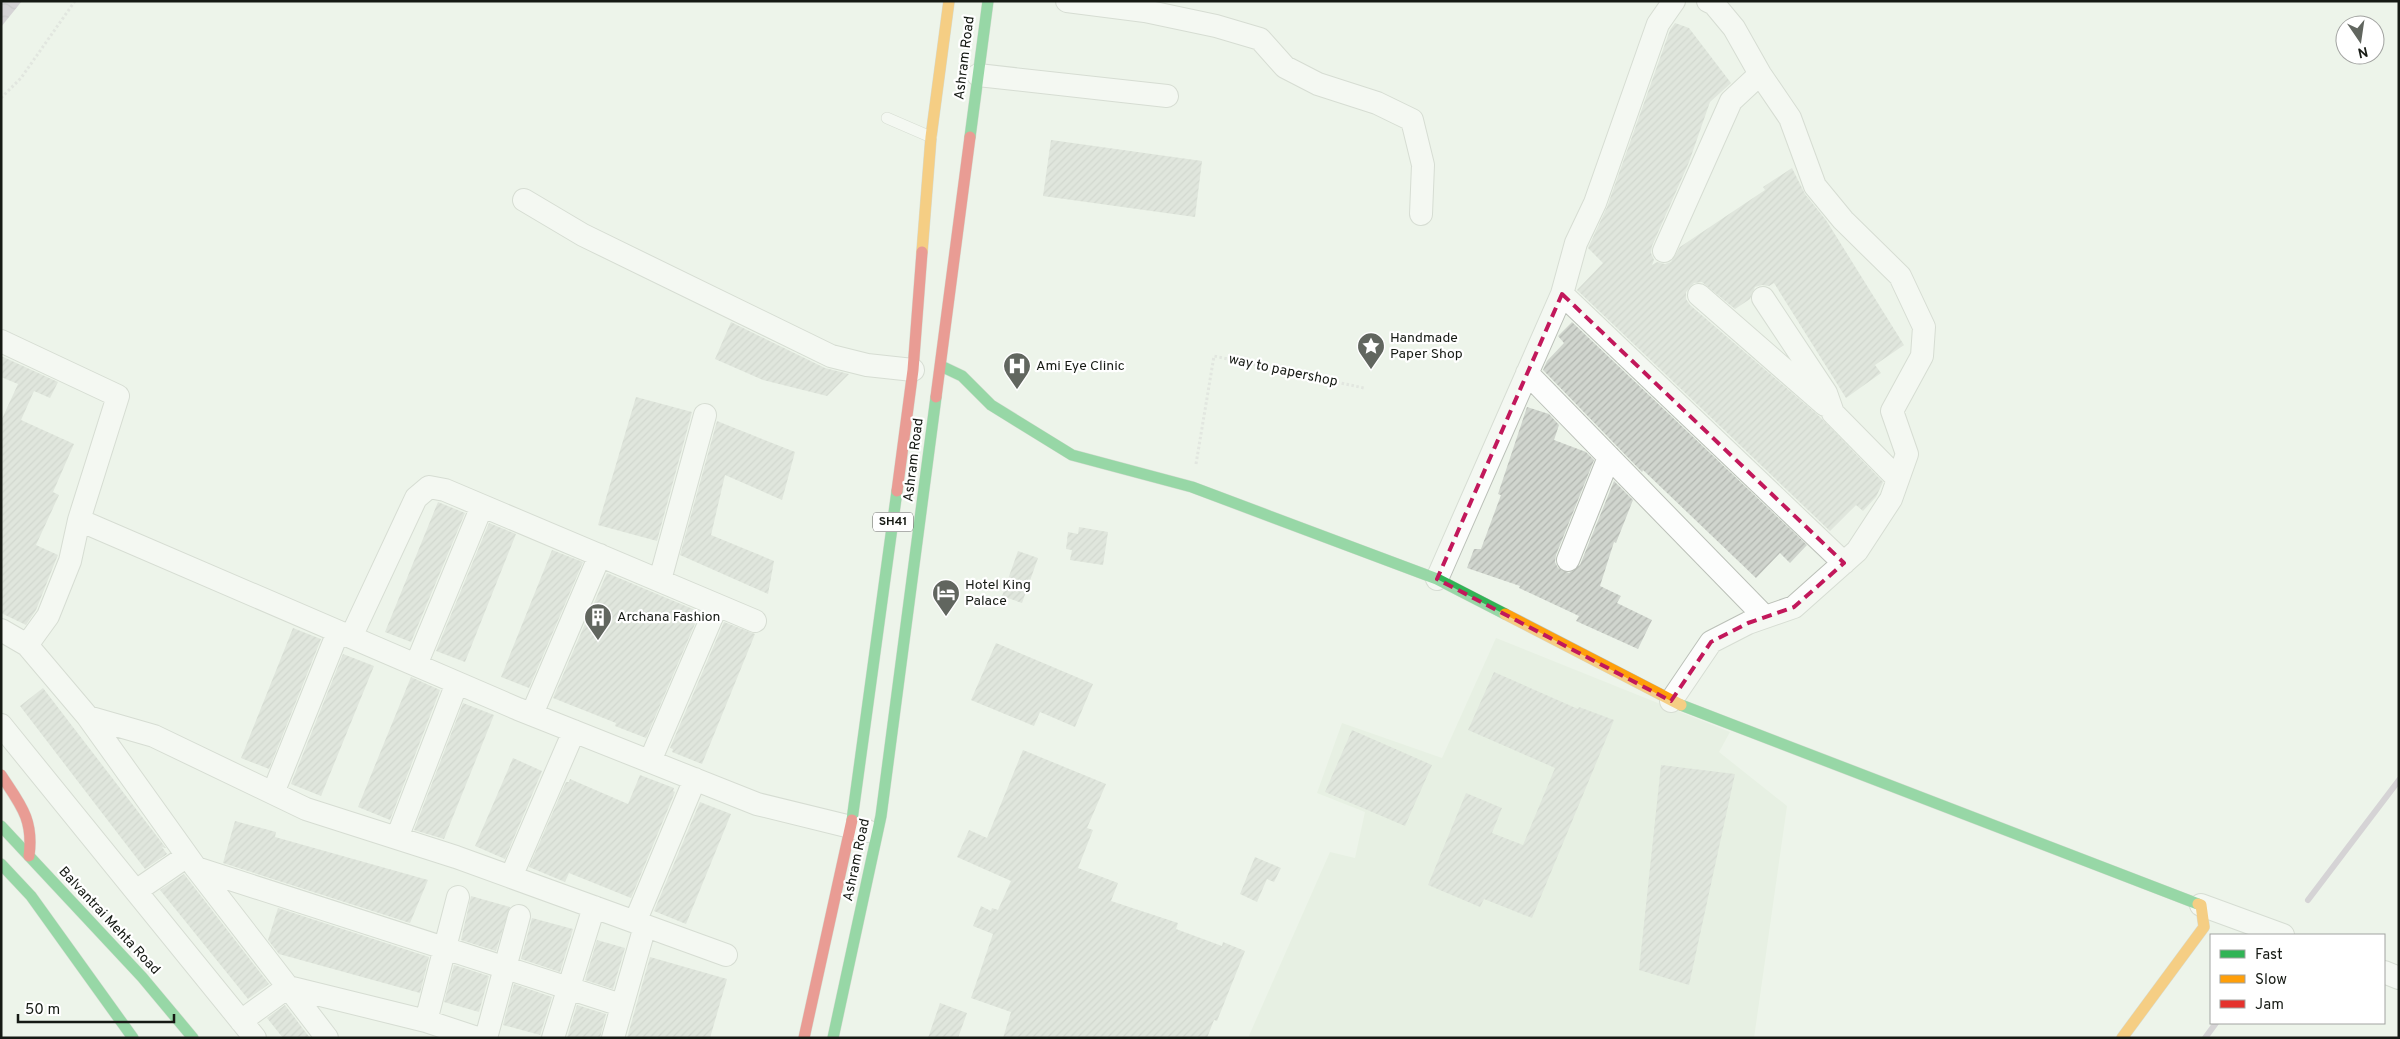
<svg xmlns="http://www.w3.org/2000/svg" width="2400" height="1039" font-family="Overpass,sans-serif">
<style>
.built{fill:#e0ecdb}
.water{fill:url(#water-waves)}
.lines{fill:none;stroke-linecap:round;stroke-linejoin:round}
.stream{stroke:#b8acbd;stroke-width:6}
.building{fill:url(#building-hatch)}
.lane-casing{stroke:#bbc0b8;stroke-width:12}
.street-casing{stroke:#bbc0b8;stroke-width:24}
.fast-casing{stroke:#bbc0b8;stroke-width:12}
.slow-casing{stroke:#bbc0b8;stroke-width:12}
.jam-casing{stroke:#bbc0b8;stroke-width:12}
.path{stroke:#d4d6d4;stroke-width:3;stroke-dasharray:2.5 2.5;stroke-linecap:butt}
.lane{stroke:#fcfdfc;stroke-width:11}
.street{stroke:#fcfdfc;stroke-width:22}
.fast{stroke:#30b455;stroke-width:11}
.slow{stroke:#ff9f0a;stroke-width:11}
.jam{stroke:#e5322d;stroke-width:11}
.marked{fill:none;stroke:#c2185b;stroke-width:4;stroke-dasharray:10 6;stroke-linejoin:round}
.labels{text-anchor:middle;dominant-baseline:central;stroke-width:4.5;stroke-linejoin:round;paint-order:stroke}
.shield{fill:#fff;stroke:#5c5f5a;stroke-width:1}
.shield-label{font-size:12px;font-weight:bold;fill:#161a14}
.street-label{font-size:14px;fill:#161a14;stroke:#fff}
.poi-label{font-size:14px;fill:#161a14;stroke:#fff;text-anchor:start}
</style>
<defs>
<pattern id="water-waves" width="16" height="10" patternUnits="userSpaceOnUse" patternTransform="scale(1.25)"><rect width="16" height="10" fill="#b8acbd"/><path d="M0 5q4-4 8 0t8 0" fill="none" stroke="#9d93a2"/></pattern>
<pattern id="building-hatch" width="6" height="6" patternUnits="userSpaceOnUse" patternTransform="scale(1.25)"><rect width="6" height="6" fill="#d0d5ce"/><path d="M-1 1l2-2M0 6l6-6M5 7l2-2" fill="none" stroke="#b2b6b0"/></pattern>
</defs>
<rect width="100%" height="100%" fill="#edf4ea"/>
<path class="built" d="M1496 638 1730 732 1719 752 1787 806 1754 1038H1248L1330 852 1355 858 1365 812 1317 793 1342 723 1442 758Z"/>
<path class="water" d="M1 1H22L1 27Z"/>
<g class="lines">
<path class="stream" d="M2308 900 2399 780
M2205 1038 2216 1023"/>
</g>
<path class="building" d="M1675 23 1689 28 1731 83 1710 102 1689 162 1652 246 1651 253 1654 260 1652 265 1657 262 1665 264 1671 262 1680 247 1765 190 1763 187 1792 168 1805 194 1826 220 1904 345 1875 365 1881 373 1846 398 1774 283 1769 286 1762 285 1755 287 1750 299 1735 309 1702 282 1694 283 1686 292V299L1690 305 1820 417 1883 482 1876 497 1863 511 1856 505 1830 531 1577 290 1603 263 1588 248 1607 207 1670 30Z
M1051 140 1202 161 1195 217 1043 196Z
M731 322 825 368 849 374 827 396 763 380 715 359Z
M1572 322 1807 545 1790 563 1780 553 1756 578 1643 470 1642 472 1543 370 1547 361 1564 343 1558 336Z
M1 356 58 382 50 398 34 391 21 420 74 444 53 492 59 495 36 545 58 555 57 557 36 610 26 625 1 613V421L18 384 1 377Z
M636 397 692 412 657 541 598 525Z
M1527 407 1549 414 1559 425 1554 440 1586 452 1594 460 1556 555 1555 562 1558 568 1569 573 1580 565 1614 481 1633 500 1616 543 1614 542 1600 586 1621 596 1617 603 1652 620 1638 649 1576 621 1579 616 1519 588 1520 586 1467 568 1474 549H1481L1501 495 1498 494Z
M717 421 795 452 782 500 725 475 711 535 774 561 768 594 680 555Z
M438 502 465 513 411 642 385 632Z
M489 523 516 534 465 662 436 651Z
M1079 527 1108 532 1103 565 1070 560 1072 550 1066 549 1068 532 1078 534Z
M552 550 583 562 529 688 501 677Z
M1018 551 1038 558 1022 603 1002 596Z
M607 573 700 612 646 738 615 726 616 723 553 698Z
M724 622 755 634 702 764 672 752 673 749 670 748Z
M293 628 321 639 269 769 241 758Z
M996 643 1093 684 1075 727 1040 712 1034 726 971 700Z
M343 654 374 666 321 796 291 784Z
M1494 672 1578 709 1579 707 1614 720 1532 918 1484 899 1480 907 1428 885 1466 793 1502 808 1492 833 1523 845 1555 768 1468 730Z
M411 677 440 690 390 820 358 807Z
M43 688 166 848 162 847 167 854 145 869 20 706Z
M463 703 494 715 444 839 414 830Z
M1352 730 1432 765 1405 826 1325 792Z
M1023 750 1106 784 1087 828 1093 830 1078 868 1118 883 1111 901 1178 923 1176 929 1222 946 1223 942 1245 951 1217 1021 1214 1020 1207 1038H1003L1011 1012 971 998 993 934 973 926 981 906 991 911 992 908 998 910 1011 881 957 857 969 830 987 838Z
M513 758 542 771 505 859 475 846Z
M1661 765 1735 774 1689 985 1639 970Z
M640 775 674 788 673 791 675 792 631 898 569 873 565 882 529 867 566 782H569L570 779 628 804Z
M700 802 731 814 686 924 654 911Z
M235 821 276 832 275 837 428 880 410 923 223 863Z
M1255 857 1281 868 1274 882 1267 879 1257 902 1240 894Z
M184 874 269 984 248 999 160 890Z
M471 896 510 907 496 951 461 940Z
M278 908 429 957 420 993 279 954 268 940Z
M532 918 573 929 560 972 521 959Z
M597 940 625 948 613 989 585 980Z
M650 957 727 979 710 1038H627Z
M454 965 489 976 479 1012 444 1002Z
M514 984 552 997 540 1035 503 1025Z
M940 1003 967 1013 958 1038H928Z
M285 1005 310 1038H283L267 1018Z
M577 1005 606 1014 600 1038H567Z"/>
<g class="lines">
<g class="lane-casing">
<path id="lane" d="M887 118 931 137"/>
</g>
<g class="street-casing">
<path id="street" d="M1067 1 1145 11 1216 26 1260 39 1285 67 1318 84 1377 103 1412 120 1423 165 1421 214
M978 75 1167 96
M524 200 583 235 831 356 867 365 913 370
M1664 251 1731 101 1760 74
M1562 294 1844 563
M1699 295 1825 405
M1763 298 1826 393 1833 413 1898 479
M1 341 118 396 79 520
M1527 373 1765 617
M1568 560 1609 457
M1437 579 1562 294 1576 243 1595 203 1658 24 1674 1
M660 580 705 415
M1 630 27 645 88 717
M351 637 416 498 429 487 445 490 755 621
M27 645 48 616 70 561 79 520 518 709 757 804 867 831
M416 665 482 506
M1671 701 1711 642 1748 623 1794 607 1857 551 1891 499 1907 454 1892 411 1922 356 1924 327 1900 276 1843 220 1815 186 1790 118 1760 74 1734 28 1714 4 1708 1
M532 714 600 555
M1 725 255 1038
M650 761 717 605
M273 793 338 632
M397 838 457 683
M196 868 621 1005
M511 877 574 731
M136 891 187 856
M2201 905 2283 935
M635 922 695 779
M2384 972 2399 978
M241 1021 288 987 327 1038
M426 1021 458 897
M477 1038 426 1021 288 987 196 868 88 717 154 736 306 809 456 857 726 955
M486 1038 519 916
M553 1038 594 907
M613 1038 645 926"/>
</g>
<g class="fast-casing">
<path id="fast" d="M970 137 988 1
M941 366 962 376 991 405 1072 455 1192 487 1437 579 1505 614
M1681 705 2198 904
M852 820 897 491
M1 826 142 977 193 1038
M1 864 31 896 133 1038
M833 1038 881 816 936 397"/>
</g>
<g class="slow-casing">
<path id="slow" d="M922 252 931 137 949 1
M1505 614 1681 705
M2122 1038 2204 927 2201 905 2198 904"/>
</g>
<g class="jam-casing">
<path id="jam" d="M936 397 970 137
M897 491 913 370 922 252
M1 775C20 804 34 819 29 856
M804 1038 852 820"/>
</g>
<path class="path" d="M1 98 21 78 75 1
M1196 464 1214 356 1364 388"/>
<use href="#lane" class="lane"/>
<use href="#street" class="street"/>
<use href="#fast" class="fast"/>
<use href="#slow" class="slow"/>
<use href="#jam" class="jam"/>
</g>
<path d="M0 0H2400V1039H0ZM1562 294 1844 563 1794 607 1748 623 1711 642 1671 701 1437 579Z" fill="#edf4ea" fill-opacity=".55" fill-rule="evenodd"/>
<path class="marked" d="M1562 294 1844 563 1794 607 1748 623 1711 642 1671 701 1437 579Z"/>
<defs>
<g id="sight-pin" transform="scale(1.4375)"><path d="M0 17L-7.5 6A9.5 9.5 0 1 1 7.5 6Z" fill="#61665f" stroke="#fff"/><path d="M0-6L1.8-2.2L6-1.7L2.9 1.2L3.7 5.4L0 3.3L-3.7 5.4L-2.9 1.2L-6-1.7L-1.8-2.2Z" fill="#fff"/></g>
<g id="hospital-pin" transform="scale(1.4375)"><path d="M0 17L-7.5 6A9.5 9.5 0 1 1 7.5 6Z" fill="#61665f" stroke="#fff"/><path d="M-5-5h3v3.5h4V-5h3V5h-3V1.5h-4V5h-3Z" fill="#fff"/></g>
<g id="hotel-pin" transform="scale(1.4375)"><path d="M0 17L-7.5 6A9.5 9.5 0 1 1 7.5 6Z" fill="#61665f" stroke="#fff"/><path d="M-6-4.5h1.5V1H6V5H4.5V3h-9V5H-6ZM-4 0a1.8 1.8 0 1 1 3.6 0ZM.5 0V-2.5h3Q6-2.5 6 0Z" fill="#fff"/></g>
<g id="building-pin" transform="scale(1.4375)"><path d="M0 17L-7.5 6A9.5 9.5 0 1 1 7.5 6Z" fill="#61665f" stroke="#fff"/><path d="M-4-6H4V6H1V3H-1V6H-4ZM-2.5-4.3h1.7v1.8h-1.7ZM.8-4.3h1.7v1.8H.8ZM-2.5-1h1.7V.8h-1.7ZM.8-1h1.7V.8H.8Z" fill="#fff"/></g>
</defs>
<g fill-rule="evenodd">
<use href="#sight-pin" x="1371" y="346"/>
<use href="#hospital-pin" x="1017" y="366"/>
<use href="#hotel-pin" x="946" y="593"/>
<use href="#building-pin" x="598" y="617"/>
</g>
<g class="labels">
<rect class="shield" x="873" y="512.5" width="40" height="19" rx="4"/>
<g class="shield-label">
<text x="893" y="522">SH41</text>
</g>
<g class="street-label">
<text transform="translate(965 58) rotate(-83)">Ashram Road</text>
<text transform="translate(1283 371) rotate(12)">way to papershop</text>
<text transform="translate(914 460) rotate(-83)">Ashram Road</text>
<text transform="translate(857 860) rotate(-78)">Ashram Road</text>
<text transform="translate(109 921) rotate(47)">Balvantrai Mehta Road</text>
</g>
<g class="poi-label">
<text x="1390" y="338">Handmade<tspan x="1390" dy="16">Paper Shop</tspan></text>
<text x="1036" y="366">Ami Eye Clinic</text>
<text x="965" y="585">Hotel King<tspan x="965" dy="16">Palace</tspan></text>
<text x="617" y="617">Archana Fashion</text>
</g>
</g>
<rect width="2400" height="1039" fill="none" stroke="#161a14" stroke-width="5"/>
<rect x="2210" y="934" width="175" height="90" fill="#ffffff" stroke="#a2a3a1"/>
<rect x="2220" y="950" width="25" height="8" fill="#30b455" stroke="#a2a3a1"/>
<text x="2255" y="959" font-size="15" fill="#161a14">Fast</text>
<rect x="2220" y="975" width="25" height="8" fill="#ff9f0a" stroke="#a2a3a1"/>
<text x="2255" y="984" font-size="15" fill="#161a14">Slow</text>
<rect x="2220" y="1000" width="25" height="8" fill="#e5322d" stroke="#a2a3a1"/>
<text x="2255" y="1009" font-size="15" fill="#161a14">Jam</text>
<g transform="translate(2360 40) rotate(167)"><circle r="24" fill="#ffffff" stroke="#a2a3a1"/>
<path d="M0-4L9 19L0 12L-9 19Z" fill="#61665f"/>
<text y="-8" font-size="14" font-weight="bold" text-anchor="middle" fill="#161a14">N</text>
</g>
<path d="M18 1014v8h156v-8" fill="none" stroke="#161a14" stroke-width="2.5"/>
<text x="25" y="1014" font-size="15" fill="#161a14" stroke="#ffffff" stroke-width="4" paint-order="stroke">50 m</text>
</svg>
